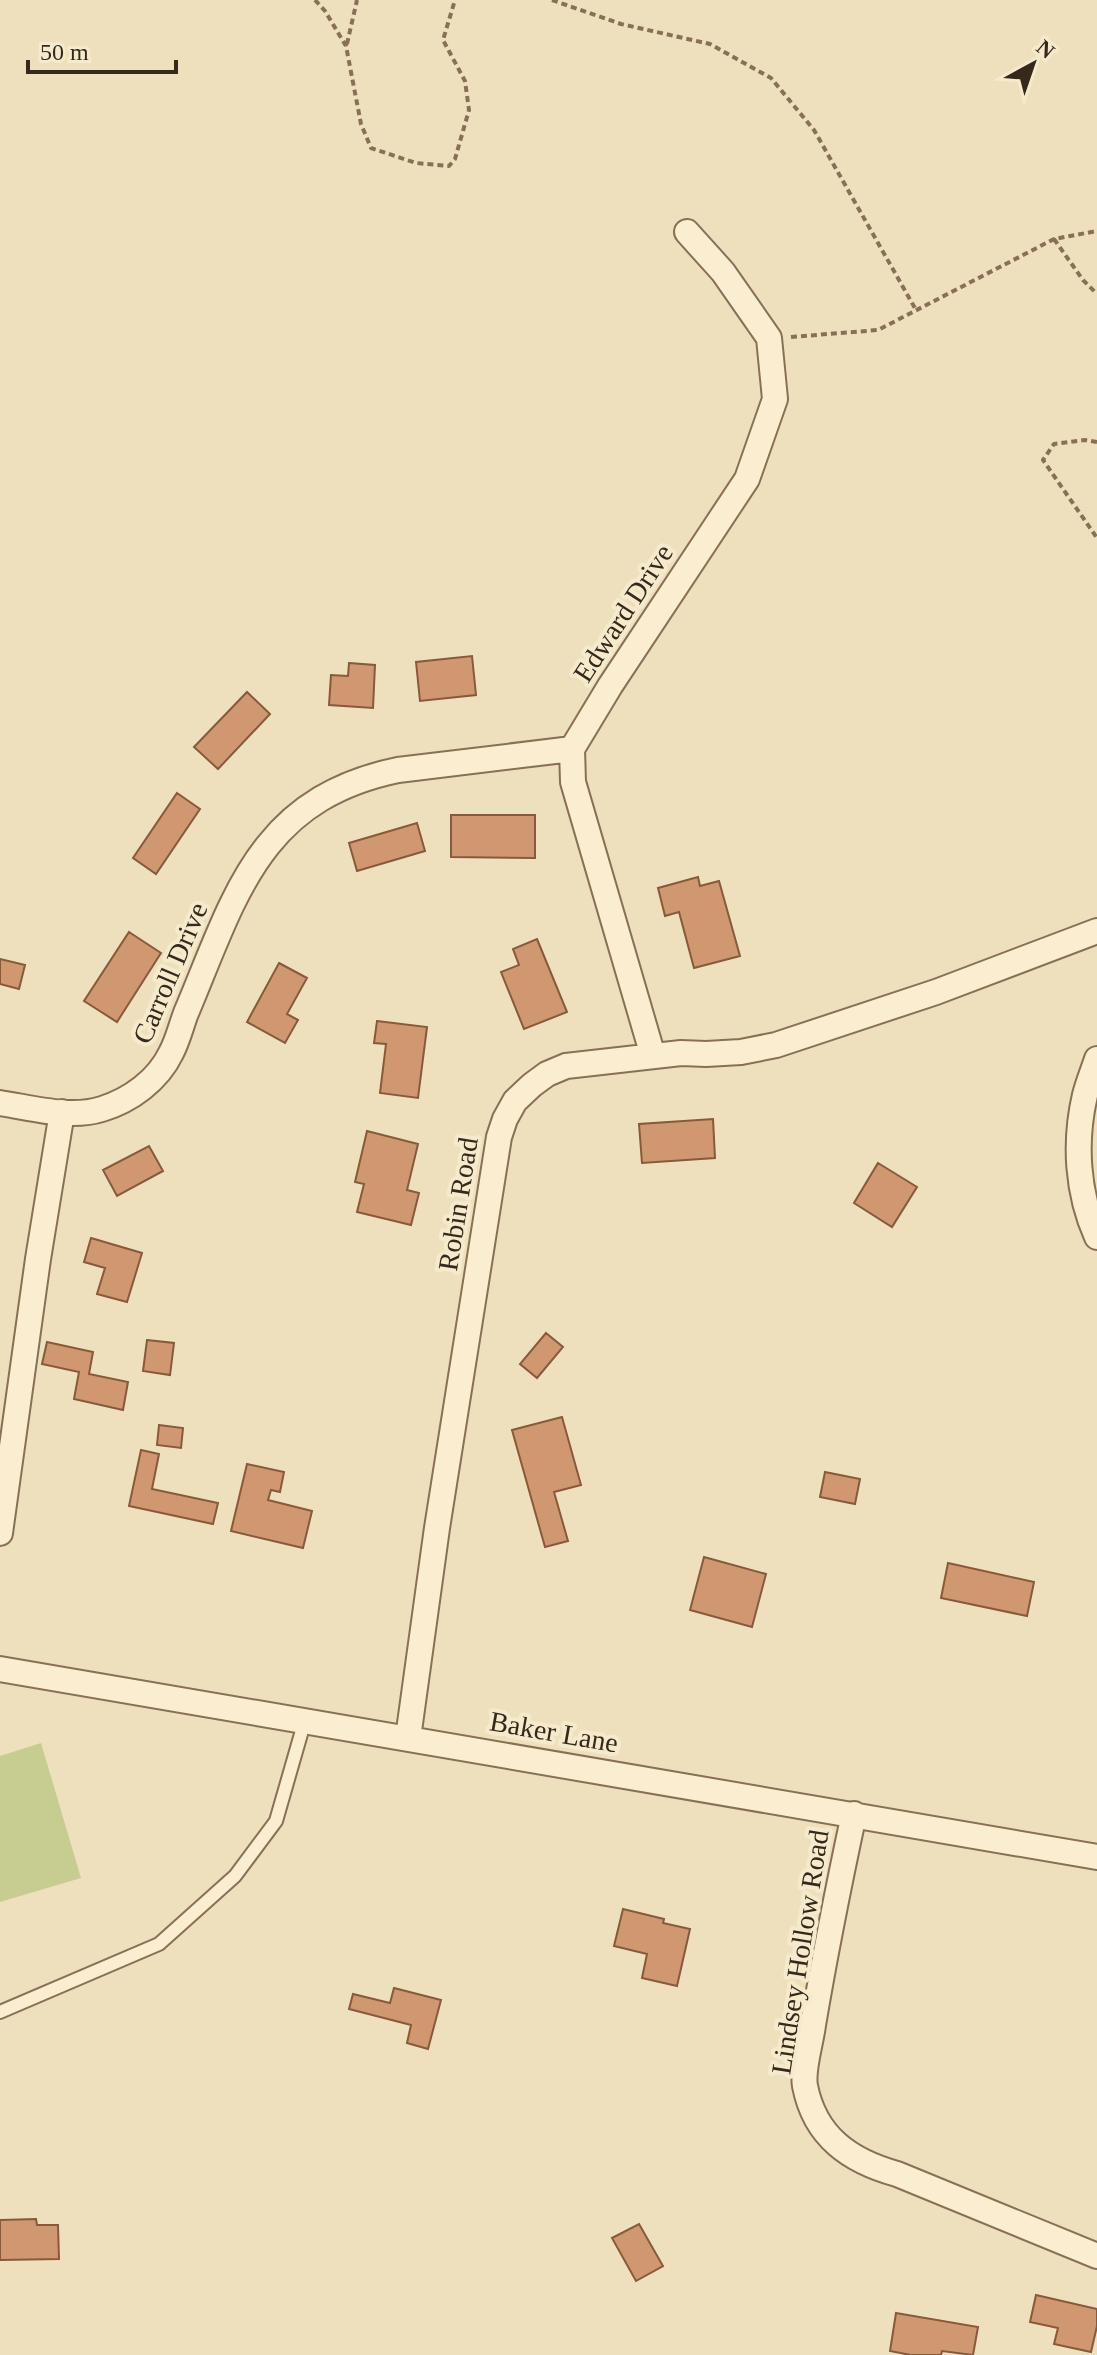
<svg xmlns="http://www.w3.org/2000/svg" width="1097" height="2355" font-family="Georgia,serif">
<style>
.green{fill:#c7cd91}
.building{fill:#cf9871;stroke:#88593b;stroke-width:2}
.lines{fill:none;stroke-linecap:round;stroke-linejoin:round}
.service-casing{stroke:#887056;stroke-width:16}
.minor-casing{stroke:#887056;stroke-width:28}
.path{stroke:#887056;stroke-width:4;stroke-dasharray:6 4;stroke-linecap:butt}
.service{stroke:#faedd0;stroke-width:12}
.minor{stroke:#faedd0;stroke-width:24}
.labels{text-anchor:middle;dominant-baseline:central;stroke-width:8;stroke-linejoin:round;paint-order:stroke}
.street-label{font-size:28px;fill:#36281b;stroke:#f6eacd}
</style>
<rect width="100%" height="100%" fill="#efe0bd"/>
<path class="green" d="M41 1743 81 1878 0 1902V1756Z"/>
<path class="building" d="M472 656 476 695 420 701 416 662Z
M349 663 375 665 373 708 329 705 331 675 348 676Z
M247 692 270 714 218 769 194 747Z
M177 793 200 809 156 874 133 858Z
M451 815H535V858L451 857Z
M417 823 425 851 357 871 349 843Z
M698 877 700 886 719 881 740 956 694 968 679 912 665 916 658 888Z
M129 932 161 953 117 1022 84 1001Z
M537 939 567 1012 524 1029 501 972 519 965 513 949Z
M0 959 25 965 19 989 0 984Z
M279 963 307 978 287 1014 298 1020 285 1043 247 1022Z
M377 1021 427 1027 418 1098 380 1093 386 1044 374 1043Z
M713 1119 715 1158 642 1163 639 1124Z
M367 1131 418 1144 407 1190 419 1193 411 1225 357 1212 364 1184 355 1182Z
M149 1146 163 1171 117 1196 103 1170Z
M878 1163 917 1187 892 1227 854 1203Z
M91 1238 142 1253 127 1302 97 1294 105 1268 84 1262Z
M546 1333 563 1347 537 1378 520 1364Z
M147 1340 174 1343 170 1375 143 1371Z
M47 1342 93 1352 89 1374 128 1382 123 1410 74 1399 79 1372 42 1364Z
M562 1417 581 1485 554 1492 568 1541 545 1547 512 1430Z
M159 1425 183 1428 181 1448 157 1445Z
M141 1450 159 1454 152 1489 218 1503 213 1524 129 1506Z
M247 1464 284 1472 280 1492 271 1490 268 1500 312 1511 303 1548 231 1531Z
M825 1472 860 1479 855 1504 820 1497Z
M704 1557 766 1574 752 1627 690 1610Z
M948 1563 1034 1582 1027 1616 941 1598Z
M623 1909 664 1919 663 1923 690 1929 677 1986 642 1978 647 1954 614 1946Z
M394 1988 441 2000 428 2049 407 2043 411 2025 349 2009 353 1994 390 2003Z
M36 2219 37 2225H58L59 2259 0 2260V2220Z
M639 2224 663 2266 636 2281 612 2238Z
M1036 2295 1097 2309V2326L1091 2352 1054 2344 1058 2328 1030 2322Z
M896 2313 978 2327 973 2355 942 2351 941 2355H911L890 2351Z"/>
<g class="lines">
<g class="service-casing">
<path id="service" d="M0 2012 159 1944 235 1876 276 1821 305 1720"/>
</g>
<g class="minor-casing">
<path id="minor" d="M653 1056 573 782 572 749 610 686 747 479 775 399 769 338 723 272 687 232
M1097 1059C1093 1071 1088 1083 1085 1095 1074 1142 1077 1193 1097 1237
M0 1103C33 1108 70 1119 102 1109 131 1100 158 1080 171 1053 178 1040 181 1026 186 1013 235 897 258 799 398 770L572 749
M0 1533 38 1259 62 1112
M0 1669 1097 1857
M408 1738 437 1528 499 1137 505 1119 515 1101 532 1085 547 1074 566 1066 681 1053 706 1054 741 1052 776 1045 936 992 1097 931
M854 1814C839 1884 825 1954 813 2025 811 2042 802 2070 805 2086 815 2137 850 2161 897 2174L1097 2256"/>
</g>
<path class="path" d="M315 0 325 11 346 46 361 124 371 148 416 163 449 166 455 159 469 110 465 81 443 40 455 0
M552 0 621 24 710 44 771 78 814 130 916 310
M347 44 357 0
M1054 239 1083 280 1097 294
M791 337 878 330 1054 239 1097 231
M1097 442 1085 440 1054 444 1043 460 1097 538"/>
<use href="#service" class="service"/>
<use href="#minor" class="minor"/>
</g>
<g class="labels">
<g class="street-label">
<text transform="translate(623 613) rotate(-57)">Edward Drive</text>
<text transform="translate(170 973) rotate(-67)">Carroll Drive</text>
<text transform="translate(458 1204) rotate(-81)">Robin Road</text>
<text transform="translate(554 1732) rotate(10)">Baker Lane</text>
<text transform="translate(800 1952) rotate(-81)">Lindsey Hollow Road</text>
</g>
</g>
<g transform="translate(1033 64) rotate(40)" stroke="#f6eacd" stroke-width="6" paint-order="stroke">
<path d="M0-6L14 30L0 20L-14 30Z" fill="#36281b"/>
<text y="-12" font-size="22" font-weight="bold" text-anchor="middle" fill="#36281b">N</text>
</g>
<path d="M28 60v12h148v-12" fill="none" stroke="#36281b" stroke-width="4"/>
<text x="40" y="60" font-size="24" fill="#36281b" stroke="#f6eacd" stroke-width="6" paint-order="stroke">50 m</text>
</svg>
